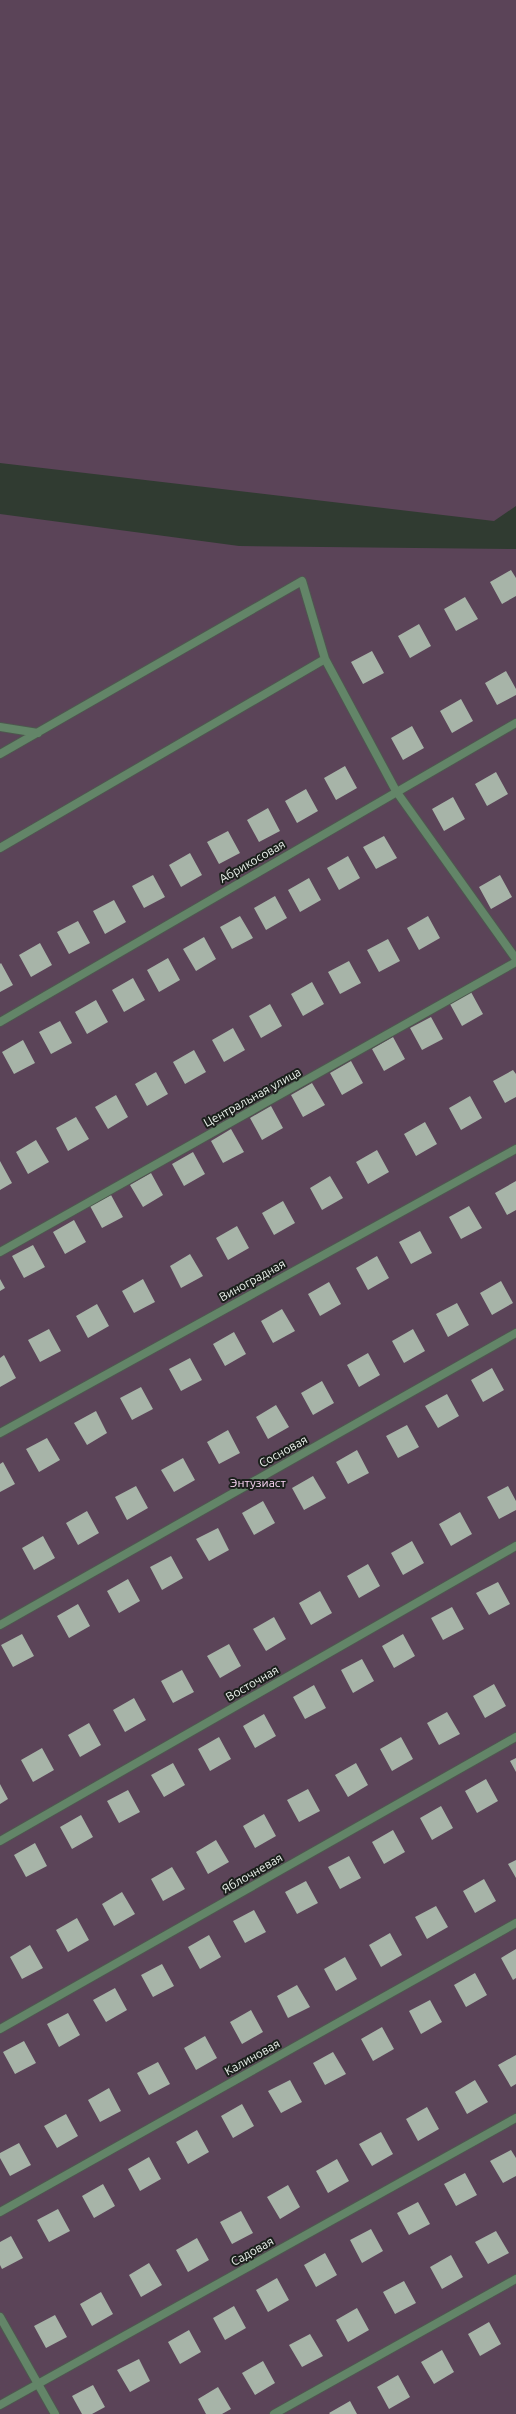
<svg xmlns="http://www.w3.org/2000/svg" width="516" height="2414" font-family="Ubuntu,sans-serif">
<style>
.green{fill:#5b4458}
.building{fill:#a7b4a8}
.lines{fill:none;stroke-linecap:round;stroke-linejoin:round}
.street-casing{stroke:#4e584f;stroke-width:10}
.street{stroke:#638568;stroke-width:8}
.labels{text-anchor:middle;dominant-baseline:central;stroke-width:4;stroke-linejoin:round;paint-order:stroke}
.street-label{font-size:12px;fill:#eaf1eb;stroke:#1b201c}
.park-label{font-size:12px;fill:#fcd6f6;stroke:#1b201c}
</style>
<rect width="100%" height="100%" fill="#303b31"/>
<path class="green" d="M0 0H516V506L494 521 0 463Z
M0 514 239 546 516 549V2414H0Z"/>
<path class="building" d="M511 570 516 578V596L502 604 490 582Z
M465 597 478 619 456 631 444 609Z
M419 624 431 646 410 658 398 636Z
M372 651 384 673 363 684 351 662Z
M506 671 516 689V695L497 705 485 683Z
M461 699 473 721 452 733 440 711Z
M412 726 424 748 403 760 391 738Z
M345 766 357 788 336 800 324 778Z
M496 772 508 794 487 806 475 784Z
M306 789 318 811 297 823 285 801Z
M453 797 465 819 444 831 432 809Z
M268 808 280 831 259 842 247 820Z
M228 831 240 853 219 864 207 842Z
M384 836 397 858 376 869 363 847Z
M190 853 202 875 181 887 169 865Z
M348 856 360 878 339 890 327 868Z
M153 875 165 897 144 908 132 886Z
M500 875 512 897 491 909 479 887Z
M309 878 321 900 300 912 288 890Z
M275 896 287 918 266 930 254 908Z
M114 900 126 922 105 934 93 911Z
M240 916 253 938 232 949 220 927Z
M428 916 440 938 419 950 407 928Z
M78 921 90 943 69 954 57 932Z
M204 937 216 959 196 971 183 949Z
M388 939 400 961 379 972 367 950Z
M40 943 52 965 31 977 19 955Z
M168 958 180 980 159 992 147 970Z
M349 961 361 983 340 994 328 972Z
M1 963 13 985 0 992V964Z
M133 978 145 1000 124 1012 112 990Z
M312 982 324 1004 303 1016 291 994Z
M471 992 483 1014 462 1026 450 1004Z
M96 1000 108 1022 87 1034 75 1012Z
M270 1004 282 1026 261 1038 249 1016Z
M431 1017 443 1039 422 1050 410 1028Z
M60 1021 72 1043 51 1054 39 1032Z
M233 1028 245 1050 224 1062 212 1040Z
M393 1037 405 1059 384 1071 372 1049Z
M23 1040 35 1063 14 1074 2 1052Z
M194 1050 206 1072 185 1084 173 1062Z
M351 1061 363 1083 342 1095 330 1073Z
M513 1070 516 1074V1097L505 1103 493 1081Z
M156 1072 168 1094 147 1106 135 1084Z
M312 1083 325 1105 303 1117 291 1095Z
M116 1095 128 1117 108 1129 95 1107Z
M470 1096 482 1118 461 1130 449 1108Z
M271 1106 283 1128 262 1140 250 1118Z
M76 1117 89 1139 68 1151 56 1128Z
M425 1122 437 1144 416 1156 404 1134Z
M231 1129 244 1152 223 1163 211 1141Z
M36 1140 49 1162 28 1174 16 1152Z
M377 1150 389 1172 368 1184 356 1162Z
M193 1152 205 1174 184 1186 172 1164Z
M0 1161 12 1183 0 1190Z
M151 1173 163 1195 143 1207 130 1185Z
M330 1176 343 1198 322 1210 310 1188Z
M516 1181V1210L507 1215 495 1193Z
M111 1195 123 1217 102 1228 90 1206Z
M283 1201 295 1223 274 1235 262 1213Z
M469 1206 482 1228 461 1239 449 1217Z
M74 1220 86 1242 65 1254 53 1232Z
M237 1226 249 1248 228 1260 216 1238Z
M420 1231 432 1253 411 1264 399 1242Z
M33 1245 45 1267 24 1278 12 1256Z
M190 1254 203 1276 181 1288 170 1266Z
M377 1256 389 1278 368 1290 356 1268Z
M0 1279 5 1288 0 1291Z
M143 1279 155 1302 134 1313 122 1291Z
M501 1281 513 1303 492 1315 480 1293Z
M329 1282 341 1304 320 1316 308 1294Z
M457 1303 469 1325 448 1337 436 1314Z
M97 1304 109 1326 88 1338 76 1316Z
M282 1309 295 1331 273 1343 261 1321Z
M49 1329 61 1351 40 1362 28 1340Z
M413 1329 425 1351 404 1363 392 1341Z
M234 1332 246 1354 225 1366 213 1344Z
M368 1353 380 1375 359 1387 347 1365Z
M4 1355 16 1378 0 1387V1358Z
M190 1358 202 1380 181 1391 169 1369Z
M492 1368 504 1390 483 1402 471 1380Z
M322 1381 334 1403 313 1415 301 1393Z
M141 1387 153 1409 132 1420 120 1398Z
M447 1394 459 1416 438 1428 425 1406Z
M276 1405 289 1427 268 1439 256 1417Z
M96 1411 107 1433 87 1445 74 1423Z
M407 1425 419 1447 398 1458 386 1436Z
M228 1430 240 1453 219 1464 207 1442Z
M47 1438 60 1460 39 1472 26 1449Z
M357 1450 369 1473 348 1484 336 1462Z
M183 1458 195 1480 174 1492 161 1470Z
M3 1462 15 1484 0 1492V1464Z
M313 1476 326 1498 304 1510 292 1488Z
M136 1486 148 1508 127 1520 115 1497Z
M508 1486 516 1501V1510L499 1519 487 1497Z
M263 1501 275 1523 254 1535 242 1513Z
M87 1511 99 1533 78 1545 66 1523Z
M460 1512 472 1534 451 1546 439 1524Z
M218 1528 229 1550 209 1561 196 1539Z
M43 1536 55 1558 34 1570 22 1548Z
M412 1541 424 1563 403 1575 391 1553Z
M171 1556 183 1578 162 1590 150 1567Z
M368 1564 380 1586 359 1598 347 1576Z
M128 1579 140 1601 119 1613 107 1591Z
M498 1582 510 1604 489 1615 476 1593Z
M320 1591 332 1613 311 1625 299 1603Z
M78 1604 90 1626 69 1638 57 1616Z
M452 1607 464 1629 443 1640 431 1618Z
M274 1617 286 1639 266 1651 253 1629Z
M22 1634 34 1656 13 1667 1 1645Z
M403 1634 415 1656 394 1668 382 1646Z
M229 1644 241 1666 220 1678 207 1656Z
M362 1659 374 1681 353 1693 341 1670Z
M182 1670 194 1692 173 1703 161 1681Z
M494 1684 506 1706 485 1718 473 1696Z
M314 1685 326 1708 305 1719 293 1697Z
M134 1698 146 1720 125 1732 113 1710Z
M447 1712 460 1734 439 1745 427 1723Z
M264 1714 276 1736 255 1748 243 1726Z
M89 1723 101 1745 80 1757 68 1735Z
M219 1737 231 1759 210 1771 198 1749Z
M401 1737 413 1759 392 1771 380 1749Z
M42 1748 54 1770 33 1782 21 1760Z
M516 1758V1772L510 1761Z
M173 1763 185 1785 164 1797 151 1775Z
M356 1763 368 1785 348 1797 335 1775Z
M486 1779 498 1801 477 1813 465 1791Z
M0 1784 8 1799 0 1804Z
M308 1789 320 1811 299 1822 287 1800Z
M128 1790 140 1812 119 1823 107 1801Z
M441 1806 453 1828 432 1840 420 1818Z
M264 1814 276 1836 255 1848 243 1826Z
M81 1815 93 1837 72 1849 60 1827Z
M393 1830 405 1852 384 1864 372 1842Z
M216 1840 229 1862 208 1874 196 1852Z
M35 1843 47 1866 26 1877 14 1855Z
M349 1856 361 1878 340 1889 328 1867Z
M516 1860V1878L508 1864Z
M172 1867 185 1889 163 1901 151 1879Z
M484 1879 496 1901 475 1913 463 1891Z
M306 1881 318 1903 297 1914 285 1892Z
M122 1892 135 1914 114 1926 102 1904Z
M436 1906 448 1927 427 1939 415 1917Z
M254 1910 266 1932 245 1943 233 1921Z
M77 1918 89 1940 68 1952 56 1930Z
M390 1933 402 1955 381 1967 369 1945Z
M209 1935 221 1957 200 1969 188 1947Z
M30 1945 43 1968 22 1979 10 1957Z
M516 1949V1978L513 1980 501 1958Z
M345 1957 357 1979 336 1991 324 1969Z
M162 1964 174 1986 153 1997 141 1975Z
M475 1973 487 1995 466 2007 454 1985Z
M297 1985 310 2007 288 2018 277 1996Z
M115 1988 127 2010 106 2022 93 2000Z
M430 2000 442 2022 421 2034 409 2011Z
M251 2010 263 2032 242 2044 230 2022Z
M68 2013 80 2035 59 2047 47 2024Z
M382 2027 394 2049 373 2061 361 2039Z
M205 2036 217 2058 196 2070 184 2048Z
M24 2041 36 2063 15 2074 3 2052Z
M333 2052 346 2074 325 2085 313 2063Z
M516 2055V2084L511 2087 498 2065Z
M158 2062 170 2084 149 2095 137 2073Z
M290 2080 302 2102 281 2113 268 2091Z
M475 2080 488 2102 467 2114 455 2092Z
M109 2088 121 2111 100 2122 88 2100Z
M242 2104 254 2126 233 2138 221 2116Z
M427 2107 439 2129 418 2141 406 2119Z
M66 2114 78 2136 57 2148 44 2126Z
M197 2130 209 2152 188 2164 176 2142Z
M381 2132 393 2154 372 2166 359 2144Z
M19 2143 31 2165 10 2176 0 2158V2153Z
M511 2150 516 2158V2176L503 2183 490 2161Z
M149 2157 161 2179 140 2191 128 2169Z
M337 2159 349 2181 328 2193 316 2171Z
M465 2173 477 2195 456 2206 444 2184Z
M103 2184 115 2206 94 2218 82 2196Z
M288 2185 300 2207 280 2219 267 2197Z
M418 2202 430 2224 409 2235 397 2213Z
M58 2209 70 2231 49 2242 37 2220Z
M241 2211 253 2233 232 2244 220 2222Z
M371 2229 383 2251 362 2263 350 2240Z
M496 2231 509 2253 488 2264 475 2242Z
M11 2236 23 2258 2 2269 0 2265V2242Z
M197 2238 209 2260 188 2272 176 2250Z
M325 2253 337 2275 316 2287 304 2265Z
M451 2255 463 2277 442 2289 430 2267Z
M149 2263 162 2285 141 2297 129 2275Z
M277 2278 289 2300 268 2312 256 2290Z
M404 2281 416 2303 395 2314 383 2292Z
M101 2292 113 2314 92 2326 80 2304Z
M234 2306 246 2328 225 2340 213 2318Z
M357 2308 369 2330 348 2342 336 2320Z
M55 2315 67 2337 46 2348 34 2326Z
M489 2322 501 2344 480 2356 468 2334Z
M189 2330 201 2352 180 2364 168 2342Z
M310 2334 323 2356 302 2367 289 2345Z
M442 2350 454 2372 434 2384 421 2362Z
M139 2359 150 2381 130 2392 117 2370Z
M263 2361 275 2383 255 2395 242 2373Z
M398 2375 410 2397 389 2409 377 2387Z
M93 2385 105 2407 92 2414H82L72 2396Z
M218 2387 231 2409 222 2414H206L198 2399Z
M350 2401 357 2414H330L329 2413Z"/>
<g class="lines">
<g class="street-casing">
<path id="street" d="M0 727 38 733
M0 754 302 581 325 659 396 791 516 959
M0 848 325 659
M0 1022 516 723
M0 1252 516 962
M0 1433 516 1149
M0 1625 516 1333
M0 1841 516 1546
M0 2029 516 1737
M0 2212 516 1923
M0 2317 55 2414
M0 2405 516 2118
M274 2414 516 2279"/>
</g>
<use href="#street" class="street"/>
</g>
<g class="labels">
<g class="street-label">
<text transform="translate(252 861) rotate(-30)">Абрикосовая</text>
<text transform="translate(252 1097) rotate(-29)">Центральная улица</text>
<text transform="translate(252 1280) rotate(-29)">Виноградная</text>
<text transform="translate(283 1451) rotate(-29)">Сосновая</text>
<text transform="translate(252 1683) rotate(-30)">Восточная</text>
<text transform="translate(252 1873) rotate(-30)">Яблочневая</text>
<text transform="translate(252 2057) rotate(-29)">Калиновая</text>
<text transform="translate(252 2251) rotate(-29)">Садовая</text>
</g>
<g class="park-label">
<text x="258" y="1482">Энтузиаст</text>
</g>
</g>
</svg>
